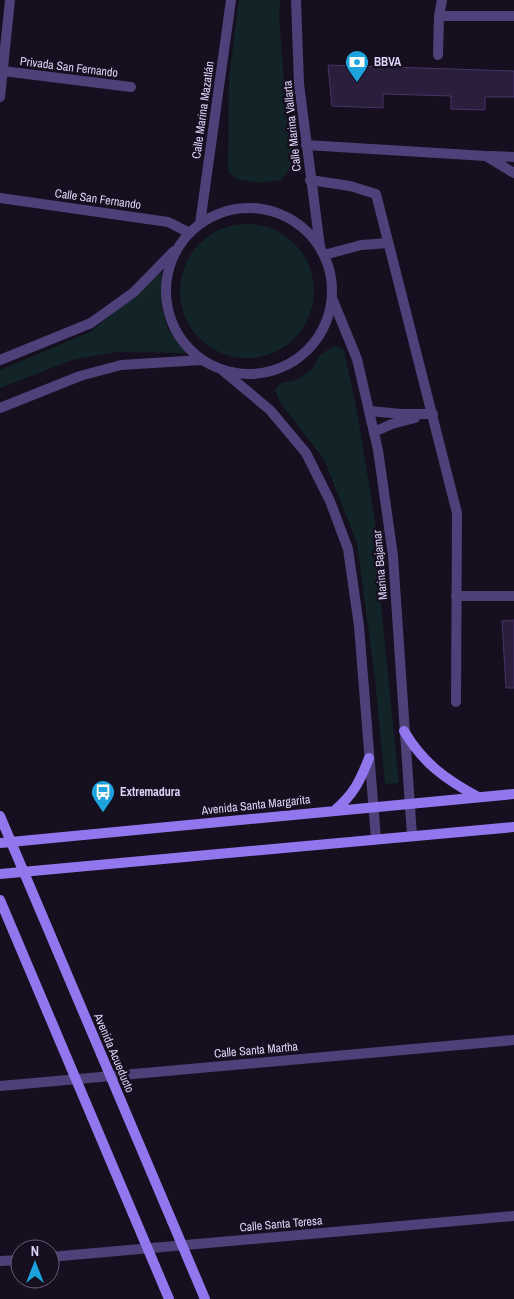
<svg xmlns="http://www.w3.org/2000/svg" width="514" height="1299" font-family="'Archivo Narrow',sans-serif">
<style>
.green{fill:#132428}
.building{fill:#2b1e3d;stroke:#473366}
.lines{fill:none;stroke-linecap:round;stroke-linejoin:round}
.lane{stroke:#4e4078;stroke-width:10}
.street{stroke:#4e4078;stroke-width:10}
.secondary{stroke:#9176ed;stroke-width:10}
.labels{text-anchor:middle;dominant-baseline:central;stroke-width:5;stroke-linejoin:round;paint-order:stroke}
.poi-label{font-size:12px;font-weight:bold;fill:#dfd3f9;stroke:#150f1f;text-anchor:start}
.street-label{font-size:12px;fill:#dfd3f9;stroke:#150f1f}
</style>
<rect width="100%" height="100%" fill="#150f1f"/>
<path class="green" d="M239 0H280L279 17 286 105 295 163 281 180 260 183 236 179 228 171 229 77Z
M180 291a67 67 0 1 1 134 0a67 67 0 1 1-134 0Z
M162 272 161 306 168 329 187 353 116 352 72 360 0 388V370L90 332Z
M335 346 344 350 357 411 375 521 379 586 399 783 385 784 375 679 357 543 324 459 281 404 275 390 281 383 296 380 311 370 321 354Z"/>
<path class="building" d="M328 65 514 71V97H485V110L451 109V96L383 94V108L332 106Z
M514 620V688H506L502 621Z"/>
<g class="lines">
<path class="lane" d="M306 145 486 156 514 173
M490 156 514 157
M310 180 350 186 376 194 457 513 456 702
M324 255 361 245 388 243
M370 411 401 414H433
M374 432 392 424 415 418
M456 596H514"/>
<path class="street" d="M296 0 299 84 320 247
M439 16H514
M438 55 439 16 442 0
M3 71 131 87
M0 97 10 0
M0 198 168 222 190 233
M166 291a83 83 0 1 1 166 0a83 83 0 1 1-166 0Z
M200 224 231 0
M332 298 357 359 378 450 393 556 412 836
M0 360 91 323 134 292 174 251
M222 370 270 410 306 453 330 501 348 549 359 626 376 839
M0 408 80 376 121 365 201 360
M0 1086 514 1040
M50 1257 514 1216
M0 1261 20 1260"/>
<path class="secondary" d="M404 731C423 763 445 779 478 797
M335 810C354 794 360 781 369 758
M0 816 205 1299
M0 843 514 794
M0 874 514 827
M0 900 169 1299"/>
</g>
<defs>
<g id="bank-pin" transform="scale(1.25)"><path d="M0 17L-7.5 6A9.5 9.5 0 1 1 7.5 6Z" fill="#1ca2dc" stroke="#150f1f"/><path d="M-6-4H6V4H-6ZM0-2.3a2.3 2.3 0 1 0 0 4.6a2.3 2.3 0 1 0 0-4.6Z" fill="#fff"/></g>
<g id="bus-pin" transform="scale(1.25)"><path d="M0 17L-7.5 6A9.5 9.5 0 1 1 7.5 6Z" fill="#1ca2dc" stroke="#150f1f"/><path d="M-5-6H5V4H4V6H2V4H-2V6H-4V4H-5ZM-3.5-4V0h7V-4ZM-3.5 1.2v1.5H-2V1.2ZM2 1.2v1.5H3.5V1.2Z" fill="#fff"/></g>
</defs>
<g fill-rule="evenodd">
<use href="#bank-pin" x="357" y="62"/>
<use href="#bus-pin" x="103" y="792"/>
</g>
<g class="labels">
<g class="poi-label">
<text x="374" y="62">BBVA</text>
<text x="120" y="792">Extremadura</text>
</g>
<g class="street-label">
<text transform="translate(69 67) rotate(7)">Privada San Fernando</text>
<text transform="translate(203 110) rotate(-82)">Calle Marina Mazatlán</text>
<text transform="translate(292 126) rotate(-96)">Calle Marina Vallarta</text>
<text transform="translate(98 199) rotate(8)">Calle San Fernando</text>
<text transform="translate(380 565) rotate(-95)">Marina Bajamar</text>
<text transform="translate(256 805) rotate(-6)">Avenida Santa Margarita</text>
<text transform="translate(256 1050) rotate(-5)">Calle Santa Martha</text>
<text transform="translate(114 1053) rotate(67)">Avenida Acueducto</text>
<text transform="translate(281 1224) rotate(-5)">Calle Santa Teresa</text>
</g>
</g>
<g transform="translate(35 1264)"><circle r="24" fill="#150f1f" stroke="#665d76"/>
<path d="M0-4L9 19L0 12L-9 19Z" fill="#1ca2dc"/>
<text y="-8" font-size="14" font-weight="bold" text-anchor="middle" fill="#dfd3f9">N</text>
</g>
</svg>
